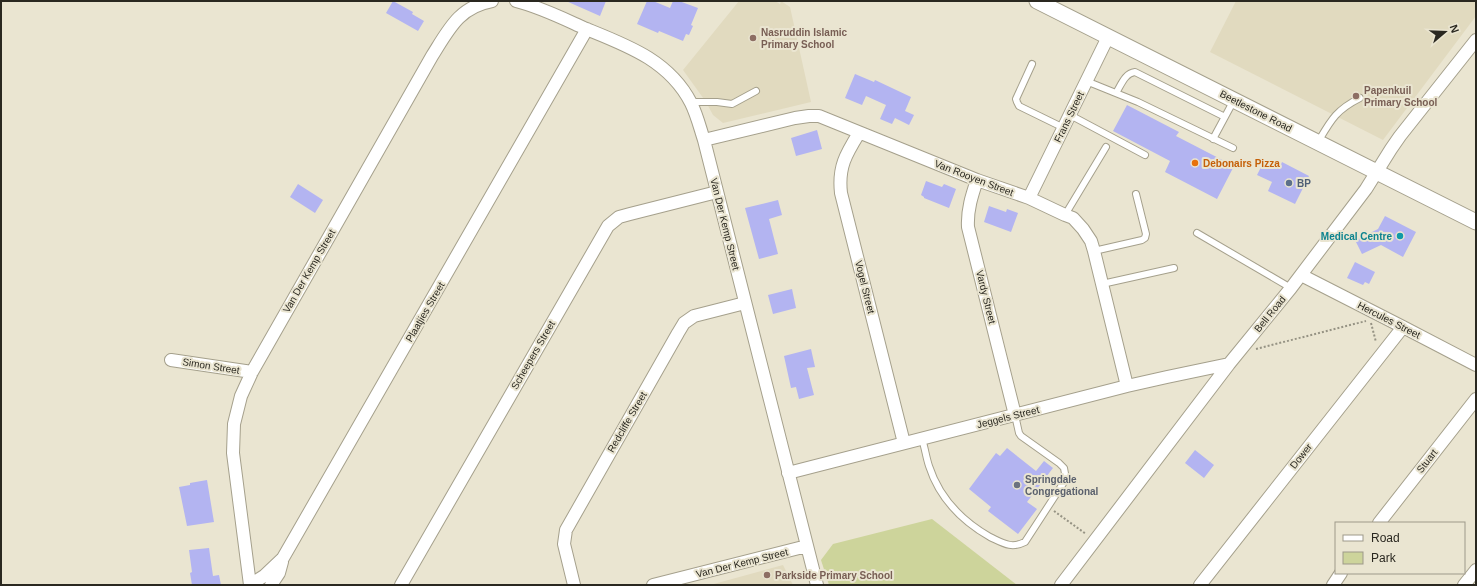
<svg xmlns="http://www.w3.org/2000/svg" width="1477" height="586" font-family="Arial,sans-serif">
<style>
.built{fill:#e1dabf}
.green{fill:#cdd49b}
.building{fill:#b3b4f1}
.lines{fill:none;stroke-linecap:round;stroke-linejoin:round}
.service-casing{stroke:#a5a08c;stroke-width:8}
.minor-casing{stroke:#a5a08c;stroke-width:14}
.tertiary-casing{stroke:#a5a08c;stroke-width:17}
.path{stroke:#969384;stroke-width:2;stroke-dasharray:2 2;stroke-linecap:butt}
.service{stroke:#fff;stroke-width:6}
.minor{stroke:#fff;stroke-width:12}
.tertiary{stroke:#fff;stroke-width:15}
.education-dot{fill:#8d6e63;stroke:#eae5d1;stroke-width:1.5}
.food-dot{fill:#e8710a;stroke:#eae5d1;stroke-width:1.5}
.service-dot{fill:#5c6f8a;stroke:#eae5d1;stroke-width:1.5}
.culture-dot{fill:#0f9aa8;stroke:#eae5d1;stroke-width:1.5}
.worship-dot{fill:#6b7280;stroke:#eae5d1;stroke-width:1.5}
.labels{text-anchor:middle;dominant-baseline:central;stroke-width:4;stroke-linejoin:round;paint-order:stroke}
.education-label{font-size:10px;font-weight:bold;fill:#785e54;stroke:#eae5d1;text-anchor:start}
.street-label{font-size:10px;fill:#2a2820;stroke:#eae5d1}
.food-label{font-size:10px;font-weight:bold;fill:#c56008;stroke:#eae5d1;text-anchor:start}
.service-label{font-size:10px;font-weight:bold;fill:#4e5e75;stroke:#eae5d1;text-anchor:start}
.culture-label{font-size:10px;font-weight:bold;fill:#0d838f;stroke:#eae5d1;text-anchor:end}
.worship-label{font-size:10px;font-weight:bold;fill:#5b616d;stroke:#eae5d1;text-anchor:start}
</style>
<rect width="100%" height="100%" fill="#eae5d1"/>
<path class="built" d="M739 1H775L780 4 781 1 790 7 811 102 723 123 713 115 706 102 683 70Z
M1236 1H1476V16L1383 140 1210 52Z
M783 565 793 585H710Z"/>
<path class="green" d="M932 519 1017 585H829L821 560 833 544Z"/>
<path class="building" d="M393 1 413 12 412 14 424 21 418 31 386 13Z
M566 1H606L600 16Z
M647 1H653L670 8 673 1H679L698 8 691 25 693 26 689 35 686 34 683 41 659 31 658 33 637 24Z
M855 74 874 82 875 80 911 97 905 111 914 115 909 125 895 118 892 124 880 119 886 105 866 96 862 105 845 98Z
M1127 105 1179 132 1176 136 1234 166 1217 199 1165 172 1170 161 1113 131Z
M817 130 822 149 796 156 791 138Z
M1264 161 1279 168 1282 162 1309 176 1295 204 1268 191 1272 182 1257 175Z
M926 181 942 187 944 184 956 189 949 208 924 198V197L921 195Z
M298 184 323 200 315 213 290 197Z
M778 200 782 215 769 219 778 254 759 259 745 208Z
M989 206 1006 212 1007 209 1018 213 1011 232 984 222Z
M1385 216 1416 232 1403 257 1381 245 1362 254 1355 240 1360 237 1359 234 1366 230 1368 234 1378 229Z
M1355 262 1375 272 1369 284 1365 282 1363 285 1347 278Z
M792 289 796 308 773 314 768 295Z
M811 349 815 367 807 368 814 395 799 399 796 387 791 388 784 356Z
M1007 448 1036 471 1044 461 1053 468 1027 502 1037 509 1018 534 988 511 991 507 969 489 996 453 1000 456Z
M1195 450 1214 465 1204 478 1185 463Z
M207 480 214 522 187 526 179 487 190 485V483Z
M209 548 213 576 219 575 221 585H192L190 573 192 572 189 550Z"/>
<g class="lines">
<g class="service-casing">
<path id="service" d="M1032 64 1016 99 1017 102 1019 106 1064 128
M1086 81 1138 102 1233 148
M1116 93C1121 85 1125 73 1135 72L1225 117
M691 102H717L732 104 756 91
M1070 115 1145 155
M1213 139 1234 100
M1318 142C1331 120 1336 110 1360 98
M1065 215 1106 147
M1197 233 1291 288
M1094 251 1142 240 1145 238 1146 234 1136 194
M1102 284 1174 268
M922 439C925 448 926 457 929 466 939 497 962 521 990 537 1003 543 1011 549 1025 542L1066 479 1064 468 1059 463 1021 436 1019 433 1015 415"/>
</g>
<g class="minor-casing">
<path id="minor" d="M516 1C540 7 562 18 584 28 626 45 669 60 691 103 697 115 700 128 704 140L817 585
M859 133C846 154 838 167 841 193L904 443
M704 140 795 118 809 116H819L977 180 1029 198 1065 215 1073 218 1083 229 1091 241 1094 251 1127 386
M977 180C972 195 967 210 968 227L1015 415
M1029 198 1108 37
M1301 275 1403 327 1476 365
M171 360 252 372
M788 473 1127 386 1167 377 1229 364
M1379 523 1476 399
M250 585 233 453 234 424 241 396 252 372 432 56C449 29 459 7 492 1
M250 585 264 576 283 558 587 29
M271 585 279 573 282 562
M401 585 608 226 619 217 630 214 717 192
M574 585 564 544 566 530 678 333 684 323 694 316 745 303
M653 585 807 546
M1061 585 1229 364 1291 288 1366 189 1391 149 1400 136 1476 40
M1200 585 1403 327
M1333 585 1341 573
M1464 585 1476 570"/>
</g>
<g class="tertiary-casing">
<path id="tertiary" d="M1037 1 1476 222"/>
</g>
<path class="path" d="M1371 323 1376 342
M1256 349 1366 321
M1054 511 1086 534"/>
<use href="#service" class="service"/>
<use href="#minor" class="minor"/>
<use href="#tertiary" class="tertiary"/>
</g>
<g class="education-dot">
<circle cx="753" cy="38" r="4"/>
<circle cx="1356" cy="96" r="4"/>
<circle cx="767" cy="575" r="4"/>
</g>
<circle class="food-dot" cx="1195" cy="163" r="4"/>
<circle class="service-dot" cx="1289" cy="183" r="4"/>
<circle class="culture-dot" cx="1400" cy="236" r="4"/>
<circle class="worship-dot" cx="1017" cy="485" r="4"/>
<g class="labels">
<g class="education-label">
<text x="761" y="32">Nasruddin Islamic<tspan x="761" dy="12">Primary School</tspan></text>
<text x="1364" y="90">Papenkuil<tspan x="1364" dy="12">Primary School</tspan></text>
<text x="775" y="575">Parkside Primary School</text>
</g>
<g class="street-label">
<text transform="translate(1256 111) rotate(27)">Beetlestone Road</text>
<text transform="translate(1069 117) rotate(-64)">Frans Street</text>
<text transform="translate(974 178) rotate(21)">Van Rooyen Street</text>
<text transform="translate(725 224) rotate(76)">Van Der Kemp Street</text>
<text transform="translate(309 271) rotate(-60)">Van Der Kemp Street</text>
<text transform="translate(865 287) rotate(76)">Vogel Street</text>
<text transform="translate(986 297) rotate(76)">Vardy Street</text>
<text transform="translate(425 312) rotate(-60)">Plaatjies Street</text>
<text transform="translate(1270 314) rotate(-51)">Bell Road</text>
<text transform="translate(1389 320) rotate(27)">Hercules Street</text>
<text transform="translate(533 355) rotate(-60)">Scheepers Street</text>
<text transform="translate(211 366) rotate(9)">Simon Street</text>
<text transform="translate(1008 417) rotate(-14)">Jeggels Street</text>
<text transform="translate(627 422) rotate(-60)">Redcliffe Street</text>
<text transform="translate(1301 456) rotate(-52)">Dower</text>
<text transform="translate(1427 461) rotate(-52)">Stuart</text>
<text transform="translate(742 563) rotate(-14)">Van Der Kemp Street</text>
</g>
<g class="food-label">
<text x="1203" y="163">Debonairs Pizza</text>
</g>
<g class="service-label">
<text x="1297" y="183">BP</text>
</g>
<g class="culture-label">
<text x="1392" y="236">Medical Centre</text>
</g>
<g class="worship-label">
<text x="1025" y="479">Springdale<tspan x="1025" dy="12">Congregational</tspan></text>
</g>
</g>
<rect width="1477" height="586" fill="none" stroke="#2a2820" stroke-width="4"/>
<rect x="1335" y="522" width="130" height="52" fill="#eae5d1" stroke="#9d998a"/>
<rect x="1343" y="535" width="20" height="6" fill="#ffffff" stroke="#9d998a"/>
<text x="1371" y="542" font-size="12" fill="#2a2820">Road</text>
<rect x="1343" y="552" width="20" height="12" fill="#cdd49b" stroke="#9d998a"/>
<text x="1371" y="562" font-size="12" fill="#2a2820">Park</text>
<g transform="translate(1445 32) rotate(71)" stroke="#eae5d1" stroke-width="3" paint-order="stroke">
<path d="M0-3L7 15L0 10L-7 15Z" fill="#2a2820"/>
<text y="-6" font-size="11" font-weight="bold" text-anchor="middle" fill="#2a2820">N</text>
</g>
</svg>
